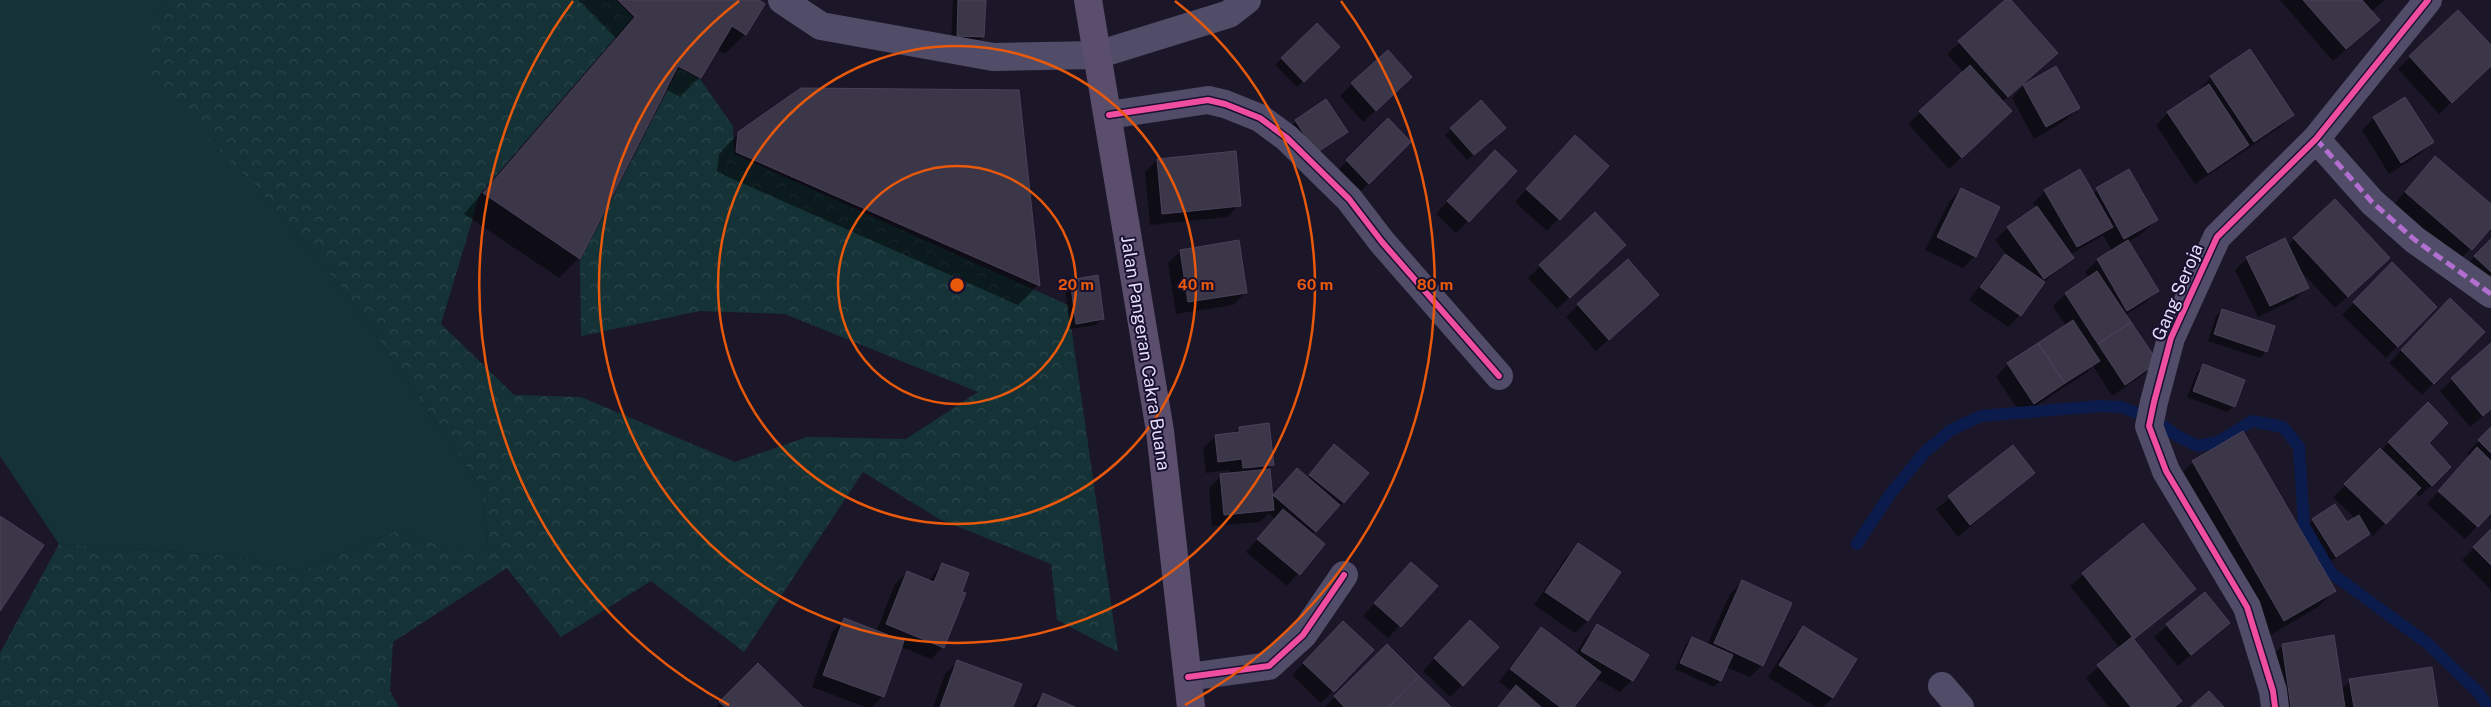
<svg xmlns="http://www.w3.org/2000/svg" width="2491" height="707" font-family="'Public Sans',sans-serif">
<style>
.grass{fill:#153236}
.forest{fill:url(#forest-crowns)}
.shadow{fill:#0007}
.lines{fill:none;stroke-linecap:round;stroke-linejoin:round}
.stream{stroke:#0b1b4b;stroke-width:12}
.building{fill:#3c3649;stroke:#49425a}
.minor{stroke:#514d68;stroke-width:28}
.major{stroke:#5b4e6c;stroke-width:28}
.quiet{stroke:#b36fd0;stroke-width:5;stroke-dasharray:10 5;stroke-linecap:butt}
.cycleway-casing{stroke:#19112e;stroke-width:9}
.cycleway{stroke:#ef4d9e;stroke-width:6}
.ring{fill:none;stroke:#e8590c;stroke-width:2.5}
.labels{text-anchor:middle;dominant-baseline:central;stroke-width:4;stroke-linejoin:round;paint-order:stroke}
.street-label{font-size:18px;fill:#e5deff;stroke:#19112e}
.centre{fill:#e8590c;stroke:#19112e;stroke-width:2.5}
.ring-label{font-size:15px;text-anchor:middle;font-weight:bold;fill:#e8590c;stroke:#19112e;stroke-width:4;stroke-linejoin:round;paint-order:stroke}
</style>
<defs>
<pattern id="forest-crowns" width="20" height="18" patternUnits="userSpaceOnUse" patternTransform="scale(1.25)"><rect width="20" height="18" fill="#153236"/><path d="M2 6a3 3 0 1 1 6 0M12 15a3 3 0 1 1 6 0" fill="none" stroke="#2c464a"/></pattern>
</defs>
<rect width="100%" height="100%" fill="#1c1728"/>
<path class="grass" d="M0 0H168L153 16 256 186 348 295 482 489 489 558 395 532 301 571 237 556 59 544 0 456Z"/>
<path class="forest" d="M168 0H616L633 17 480 194 441 324 514 395 581 397 735 462 807 437 906 439 978 392 785 314 700 311 581 336 580 261 679 68 700 79 733 126 734 154 1068 305 1118 652 1057 620 1051 564 939 519 863 472 744 652 651 581 561 637 507 568 393 642 390 691 399 707H0V653L59 544 237 556 301 571 395 532 489 557 482 489 348 295 256 186 146 78 153 16Z"/>
<path class="shadow" d="M578 0H757L745 34 725 54 717 49 700 77 680 97 665 89 579 258 559 278 464 214 616 38Z
M953 0H984L983 37 977 43 951 42Z
M2007 0H2010L2044 65 2002 102 1998 123 1949 169 1908 124 1964 73 1947 54Z
M2280 0H2385L2371 12 2366 32 2333 61Z
M2458 11 2491 47V65L2439 114 2398 69Z
M1317 24 1338 46 1297 87 1275 65Z
M2250 51 2292 115 2280 127 2195 184 2156 125 2168 113 2200 92 2199 90 2211 77Z
M2056 67 2078 108 2066 120 2034 139 2012 98 2023 86Z
M1352 84 1399 89 1363 122 1340 96Z
M1326 101 1346 132 1309 158 1289 127Z
M2374 118 2432 142 2420 154 2389 174 2362 130Z
M1388 120 1409 142 1356 196 1335 173Z
M1451 129 1498 134 1467 160 1445 135Z
M739 133 1038 285 1018 305 717 172 719 154Z
M1563 148 1607 166 1547 231 1515 202Z
M2435 157 2491 206V226L2459 261 2394 204Z
M1157 160 1239 205 1227 217 1150 225 1145 172Z
M1483 164 1468 221 1456 233 1436 214Z
M2129 171 2156 220 2144 232 2128 242 2157 291 2145 303 2125 315 2156 362 2144 374 2112 396 2093 366 2086 373 2022 415 1996 377 2008 364 2066 326 2053 306 2066 294 2089 278 2085 272 2098 260 2112 251 2103 235 2070 255 2072 258 2043 283 2020 315 2008 327 1969 300 1993 267 2006 254 1995 240 2007 228 2036 208 2033 203 2045 191 2093 193Z
M1961 189 1975 256 1963 268 1925 250 1949 202Z
M2294 239 2376 270 2335 308 2299 269 2307 287 2295 299 2258 317 2235 270 2247 258 2287 246Z
M2491 240V296L2463 269Z
M1181 251 1245 293 1233 305 1176 314 1168 263Z
M1612 257 1557 309 1528 278 1540 266Z
M2392 264 2435 307 2386 358 2342 315Z
M1071 281 1102 319 1096 325 1070 329 1065 287Z
M1578 305 1645 307 1596 351 1566 317Z
M2222 310 2266 351 2260 358 2208 341 2216 316Z
M2438 312 2483 332 2422 395 2389 363Z
M2491 345V409L2470 427 2440 391Z
M2203 366 2234 406 2227 412 2187 397 2197 372Z
M2428 404 2427 443 2450 467 2419 497 2415 492 2373 536 2370 533 2330 562 2306 526 2335 506 2347 524 2356 519 2333 497Z
M1239 428 1272 464 1265 471 1271 497 1297 469 1307 478 1328 452 1344 502 1337 508 1336 507 1312 535 1323 545 1287 586 1246 552 1275 519 1269 513 1260 522 1212 526 1209 488 1221 476 1230 475V470L1206 473 1203 448 1216 436 1233 434Z
M2491 429V511L2465 539 2427 504 2470 456 2467 453Z
M2243 432 2334 591 2318 607 2267 637 2176 479 2193 462Z
M2013 447 2033 473 1958 537 1936 509Z
M2143 525 2194 589 2133 641 2174 707H2109L2086 678 2120 648 2070 586Z
M2491 531V590L2462 560Z
M1578 545 1587 621 1575 633 1534 605 1566 557Z
M942 564 943 647 931 659 901 647 882 697 872 707H865L812 687 832 632 844 620 876 632 895 584 907 572 928 581Z
M1399 576 1436 586 1388 638 1363 616Z
M1742 582 1762 665 1750 677 1726 667 1720 681 1714 687 1675 669 1686 644 1693 638 1707 645 1730 594Z
M2204 594 2228 623 2178 666 2154 637Z
M1597 626 1632 680 1620 692 1595 678 1573 707H1497L1512 691 1499 682 1529 641 1541 629 1575 655 1585 638Z
M1803 628 1855 660 1832 698 1823 707H1816L1768 677 1791 640Z
M1331 634 1333 691 1321 703 1292 675Z
M1458 634 1462 685 1450 697 1423 671Z
M2283 645 2341 690 2350 681 2437 707H2278L2271 657Z
M1387 646 1450 707H1325L1335 697Z
M957 662 1012 707H933L945 674Z
M758 664 801 707H716Z
M1043 695 1072 707H1031Z"/>
<g class="lines">
<path class="stream" d="M1857 544 1891 493 1925 452 1951 430 1981 416 2100 406 2121 407 2153 419 2179 437 2198 446 2218 442 2252 421 2283 427 2299 447 2304 526 2331 573 2427 643 2478 692 2489 707"/>
</g>
<path class="building" d="M618 0H759L765 4 746 35 732 26 701 78 678 66 580 259 483 193 635 17Z
M958 0H986L984 37 957 36Z
M2005 0H2011L2058 53 2008 97 1958 41Z
M2303 0H2362L2380 20 2346 49Z
M2458 10 2491 45V66L2452 103 2409 56Z
M1317 23 1340 47 1304 82 1281 58Z
M2250 49 2294 115 2254 142 2210 76Z
M1388 50 1412 77 1376 111 1351 83Z
M1970 65 2012 111 1962 158 1919 111Z
M2056 66 2080 108 2046 127 2023 85Z
M2209 84 2249 145 2208 173 2167 112Z
M801 88 1019 90 1040 286 736 152 738 132Z
M2405 97 2434 142 2401 163 2373 117Z
M1326 99 1348 132 1316 153 1295 120Z
M1481 100 1506 128 1474 155 1450 128Z
M1388 118 1411 142 1369 184 1346 160Z
M1575 135 1609 166 1560 220 1526 189Z
M1495 150 1517 171 1469 222 1447 201Z
M1236 151 1241 206 1162 214 1157 159Z
M2435 156 2491 204V228L2472 250 2405 192Z
M2080 169 2113 227 2077 247 2044 190Z
M2129 169 2158 220 2124 239 2096 188Z
M1961 188 2000 207 1976 257 1937 237Z
M2335 199 2390 258 2348 297 2293 238Z
M2037 206 2074 258 2044 279 2007 227Z
M1595 212 1626 245 1570 298 1539 265Z
M2285 238 2309 288 2270 306 2246 257Z
M2491 239V272L2474 256Z
M1239 240 1247 293 1188 302 1180 250Z
M2128 240 2159 291 2127 311 2097 259Z
M2005 254 2045 282 2021 316 1980 287Z
M1628 259 1659 295 1609 340 1577 304Z
M2392 262 2437 307 2398 347 2353 302Z
M2097 271 2131 322 2098 344 2065 293Z
M1098 275 1104 319 1076 324 1070 280Z
M2450 298 2485 332 2434 384 2401 350Z
M2222 309 2275 326 2267 352 2214 334Z
M2073 320 2100 361 2065 383 2038 343Z
M2131 322 2158 362 2125 385 2098 344Z
M2038 343 2065 383 2034 404 2007 363Z
M2491 343V409L2483 416 2451 378Z
M2203 364 2245 380 2235 407 2193 391Z
M2428 402 2448 423 2429 443 2451 467 2432 486 2388 442Z
M1269 423 1274 465 1243 468 1242 459 1218 462 1215 435 1239 432V427Z
M2491 427V453L2478 440Z
M2243 431 2336 591 2284 621 2192 461Z
M1334 444 1369 473 1344 503 1309 475Z
M2013 445 2035 473 1970 525 1948 496Z
M2477 447 2491 461V513L2478 527 2438 491Z
M2380 448 2421 488 2386 524 2344 484Z
M1297 468 1340 505 1316 532 1273 495Z
M1270 469 1274 510 1224 515 1220 474Z
M2335 504 2347 522 2359 515 2370 534 2336 557 2312 519Z
M1283 509 1325 544 1300 575 1257 539Z
M0 516 44 545 0 611Z
M2143 523 2196 589 2134 639 2082 573Z
M2491 529V565L2473 547Z
M1578 543 1621 572 1588 621 1545 592Z
M1411 562 1438 586 1401 627 1374 603Z
M942 563 969 573 962 592 966 593 944 648 886 624 907 571 934 582Z
M1742 580 1792 603 1763 666 1714 643Z
M2205 592 2230 623 2191 655 2166 624Z
M844 618 904 641 884 697 823 675Z
M1470 620 1499 647 1463 686 1434 658Z
M1343 621 1374 650 1334 692 1303 663Z
M1597 624 1649 655 1633 681 1581 651Z
M1803 626 1857 659 1833 698 1779 665Z
M1541 627 1601 672 1574 707H1560L1510 669Z
M2334 635 2345 707H2291L2282 644Z
M1692 637 1733 655 1721 681 1680 663Z
M2132 637 2182 701 2174 707H2131L2097 665Z
M1387 644 1419 676 1388 707H1344L1334 696Z
M957 660 1022 684 1013 707H940Z
M758 663 803 707H725L719 702Z
M2432 667 2438 707H2354L2349 679Z
M1419 676 1451 707H1389Z
M1516 685 1541 707H1498Z
M2209 691 2224 707H2191Z
M1043 693 1075 707H1037Z"/>
<g class="lines">
<path class="minor" d="M782 0 821 26 993 57 1097 55 1229 14 1247 0
M1109 115 1208 100 1225 104 1260 118 1287 138 1349 199 1382 242 1499 376
M2316 139 2372 202 2415 240 2491 294
M1188 677 1269 666 1303 635 1344 575
M1942 686 1960 707
M2275 707 2273 691 2247 607 2166 471 2149 426 2154 402 2171 338 2217 237 2316 139 2428 0"/>
<path class="major" d="M1088 0 1160 431 1191 707"/>
<path class="quiet" d="M2316 139 2372 202 2415 240 2491 294"/>
<g class="cycleway-casing">
<path id="cycleway" d="M1109 115 1208 100 1225 104 1260 118 1287 138 1349 199 1382 242 1499 376
M1188 677 1269 666 1303 635 1344 575
M2275 707 2273 691 2247 607 2166 471 2149 426 2154 402 2171 338 2217 237 2316 139 2428 0"/>
</g>
<use href="#cycleway" class="cycleway"/>
</g>
<g class="ring">
<circle cx="957" cy="285" r="119"/>
<circle cx="957" cy="285" r="239"/>
<path d="M1175 1A358 358 0 1 1 739 1"/>
<path d="M729 705A478 478 0 0 1 573 1M1341 1A478 478 0 0 1 1185 705"/>
</g>
<g class="labels">
<g class="street-label">
<text transform="translate(2177 292) rotate(-67)">Gang Seroja</text>
<text transform="translate(1146 353) rotate(81)">Jalan Pangeran Cakra Buana</text>
</g>
</g>
<circle cx="957" cy="285" r="8" class="centre"/>
<g class="ring-label">
<text x="1076" y="290">20 m</text>
<text x="1196" y="290">40 m</text>
<text x="1315" y="290">60 m</text>
<text x="1435" y="290">80 m</text>
</g>
</svg>
